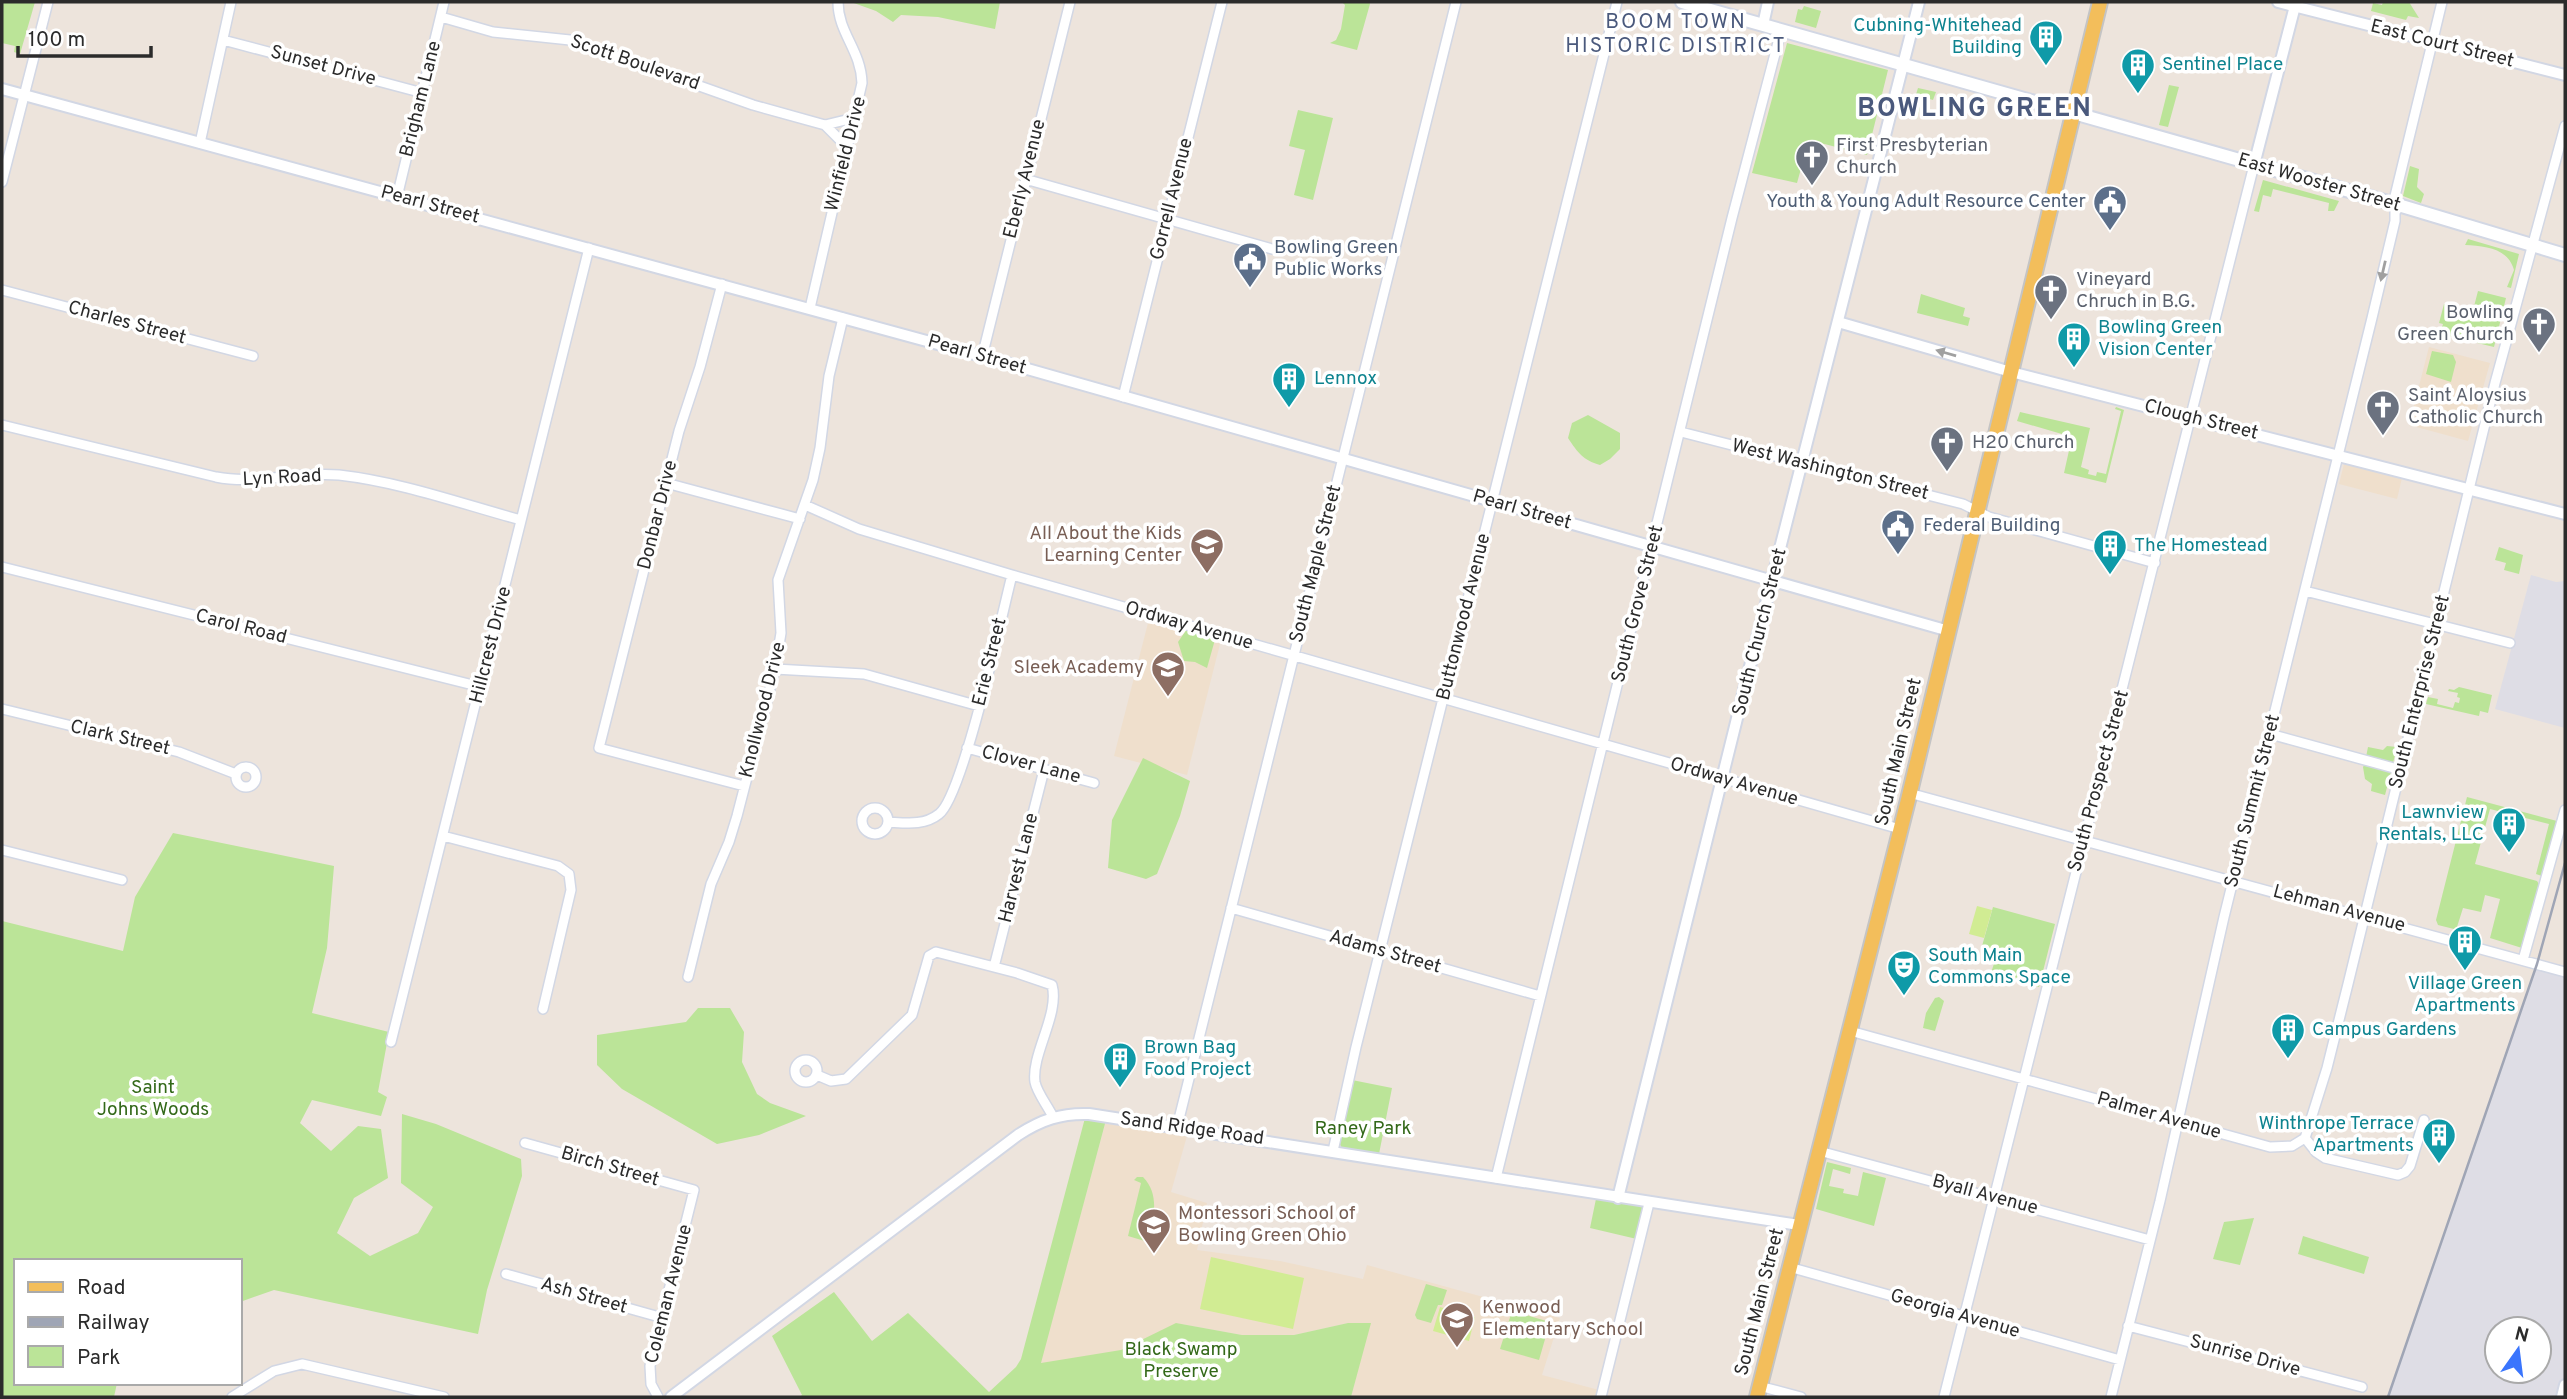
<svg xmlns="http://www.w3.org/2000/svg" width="2567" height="1399" font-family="Overpass,sans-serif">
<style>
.industrial{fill:#dedde5;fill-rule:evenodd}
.education{fill:#efdfcc}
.green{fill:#bbe498}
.pitch{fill:#d1ec93}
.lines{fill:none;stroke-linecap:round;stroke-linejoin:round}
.minor-casing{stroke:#d2d7e4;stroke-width:12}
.tertiary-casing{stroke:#d2d7e4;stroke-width:14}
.secondary-casing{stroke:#d2d7e4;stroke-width:16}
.primary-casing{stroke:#c4c4c4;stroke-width:18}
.minor{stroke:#fff;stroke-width:9}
.tertiary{stroke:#fff;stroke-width:10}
.secondary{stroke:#fff;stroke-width:12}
.primary{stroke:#f3be5b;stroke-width:14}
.rail{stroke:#9fa5b5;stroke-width:2.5}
.oneway{fill:#a0a0a0}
.labels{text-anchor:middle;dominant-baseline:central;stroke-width:7;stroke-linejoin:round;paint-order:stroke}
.culture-label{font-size:19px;fill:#0d838f;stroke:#fff;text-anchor:start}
.street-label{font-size:19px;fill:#2b2b2b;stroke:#fff}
.worship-label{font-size:19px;fill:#5b616d;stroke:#fff;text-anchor:start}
.service-label{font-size:19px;fill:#4e5e75;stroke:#fff;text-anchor:start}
.education-label{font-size:19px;fill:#785e54;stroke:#fff;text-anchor:end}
.park-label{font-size:19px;fill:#336919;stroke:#fff}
.neighbourhood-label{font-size:21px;letter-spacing:2px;fill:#4a597c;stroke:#fff}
.district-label{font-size:26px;font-weight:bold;letter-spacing:2px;fill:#4a597c;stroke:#fff}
</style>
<rect width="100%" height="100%" fill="#ede4dc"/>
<path class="industrial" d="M2531 575 2556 582 2565 581V728L2495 709Z
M2537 964 2565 972V1385L2562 1397H2388ZM2497 1329H2539V1371H2497Z"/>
<path class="education" d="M2429 347 2490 363 2468 441 2409 425Z
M2344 464 2402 478 2397 499 2339 484Z
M1149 619 1221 640 1187 775 1114 756Z
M1107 1117 1189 1129 1171 1192 1207 1203 1197 1250 1280 1261 1363 1279 1367 1265 1560 1318 1542 1375 1603 1391 1601 1397H1351L1370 1323H1348L1294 1335H1242L1176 1323 1153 1397 1040 1363Z"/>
<path class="green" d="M2 2H35L20 54 14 52 15 46 2 43Z
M851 2H1000L995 29 938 17 901 15 893 22 876 11Z
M1342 2H1369L1370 4 1357 50 1330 43 1336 40 1341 29 1345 5Z
M2383 2H2409L2419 18 2408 16 2406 20 2371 11 2373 3 2382 5Z
M1804 6 1821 11 1816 28 1795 22 1798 9 1802 10Z
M1787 43 1888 70 1867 155 1809 140 1797 183 1752 173Z
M2169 85 2179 87 2168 127 2159 125Z
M1918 88 1936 92 1933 100 1923 97 1917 119 1909 116Z
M1298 110 1333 118 1313 200 1294 195 1305 150 1289 146Z
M2410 166 2419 169 2417 187 2424 194 2421 203 2403 196Z
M2263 180 2339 201 2334 211H2328L2329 203 2273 189 2271 197 2263 195 2259 212 2254 211Z
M2468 239 2519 254 2511 288 2507 287 2514 270C2508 248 2485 246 2465 245Z
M2478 291 2506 298 2494 347 2440 334 2443 324 2439 323 2444 304 2448 305V309L2472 314Z
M1921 294 1965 308 1963 316 1970 318 1968 326 1917 313Z
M2432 351 2453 355 2456 362 2451 382 2426 374Z
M2116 407 2124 410 2106 483 2064 473 2072 437 2017 421 2020 412 2090 428 2081 467 2089 470 2088 474 2096 476 2097 472 2106 474 2121 411 2115 409Z
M1588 415 1620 433V449L1610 459 1600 465C1583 460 1578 453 1568 438L1572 423Z
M2499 547 2523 555 2519 574 2504 570 2506 563 2495 560Z
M1187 629 1216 636 1207 668 1195 662 1184 661 1178 642Z
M2459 687 2492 695 2488 713 2480 711 2479 716 2426 704 2428 697 2438 699 2437 704 2453 708 2455 702 2459 703 2460 698 2457 697 2458 693 2448 691 2449 689 2454 690Z
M2387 746 2397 747 2393 763 2366 757 2368 747 2383 750Z
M1143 758 1190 781 1180 816 1157 874 1146 879 1108 868 1112 820Z
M2365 764 2391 772 2385 795 2371 791 2372 784 2365 779 2363 767Z
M2467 797 2557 821 2542 876 2536 874 2549 824 2490 809 2475 864 2537 881 2540 886 2522 948 2490 938 2500 899 2485 895 2481 912 2463 908 2457 927 2463 929 2462 931 2438 925 2436 920Z
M173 833 334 866 327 948 312 1013 389 1032 378 1092 387 1097 381 1116 312 1100 300 1123 331 1151 358 1126 381 1129 388 1178 354 1198 337 1233 370 1256 418 1233 433 1207 401 1183 402 1114 436 1124 521 1159 522 1176 487 1290 478 1334 274 1290 240 1302V1261H16V1383H117L114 1397H2V921L123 951 135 897Z
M1993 907 2055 924 2039 987 1991 973 1998 951 1982 946Z
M1939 997 1944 1001 1935 1031 1923 1028 1926 1013 1935 998Z
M698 1008H730L744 1032 742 1062 757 1094 770 1103 806 1116 759 1135 717 1144 622 1089 597 1065V1035L686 1022Z
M1352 1080 1392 1088 1379 1154 1342 1148 1338 1141Z
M1085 1118 1106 1120 1041 1363 1121 1350 1176 1323 1242 1335H1294L1348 1323H1371L1351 1397H800L802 1395 772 1336 834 1292 872 1341 908 1313 989 1392 1016 1367 1021 1359Z
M1827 1162 1851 1168 1850 1174 1833 1169 1829 1186 1844 1189 1843 1193 1858 1196 1863 1172 1886 1178 1874 1226 1816 1209Z
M1137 1177H1143C1161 1195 1153 1221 1148 1242L1128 1236 1141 1183 1134 1180Z
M1597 1194 1649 1203 1641 1240 1590 1228Z
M2254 1218 2240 1265 2213 1259 2224 1222Z
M2303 1236 2369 1257 2364 1274 2298 1254Z
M1426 1284 1447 1290 1442 1305H1438L1431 1323 1417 1319 1415 1315Z
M1512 1311 1550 1322 1539 1360 1500 1349Z"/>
<path class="pitch" d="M1977 906 1992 910 1984 938 1969 934Z
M1211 1257 1304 1278 1293 1329 1200 1309Z
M1440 1307 1475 1317 1469 1341 1433 1331Z"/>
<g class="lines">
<g class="minor-casing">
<path id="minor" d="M441 17 493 32 570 40 753 105 825 125
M223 40 423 93
M200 143 231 2
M847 147 825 125 854 118
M1025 179 1272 249
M2 182 48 2
M397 197 444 2
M722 284 700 367 679 431 599 748 744 786
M2 290 253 356
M810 308 862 83C861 50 838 33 838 2
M982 357 1070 2
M1123 397 1222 2
M2 425 216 477C257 485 298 471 339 475 401 482 462 504 521 520
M1681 432 1963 504 1989 517 2155 563
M666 483 800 519
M805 505 859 529 1012 575 1900 829
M2 567 481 687
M2305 591 2510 643
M775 669 864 674 979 706
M2 709 179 752 236 774
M2270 734 2401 770
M967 748 1094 783
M236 777a10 10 0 1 1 20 0a10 10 0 1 1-20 0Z
M1909 793 2565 972
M862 821a13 13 0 1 1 26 0a13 13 0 1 1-26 0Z
M888 822C906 823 924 826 939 814 963 796 1002 614 1012 575
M443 836 558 866 569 874 571 890 543 1009
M2 850 122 880
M1231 908 1540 996
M2523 960 2565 810
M994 967 1044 770
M688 977 711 884 729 842 737 816 775 669 781 633 778 580 813 480 820 448 829 376 843 318
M1850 1031 2270 1147 2292 1146 2305 1138 2327 1068 2348 984 2495 383 2565 126
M391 1042 589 248
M795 1071a11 11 0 1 1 22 0a11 11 0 1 1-22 0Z
M817 1075 831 1081 846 1079 912 1015 929 956 936 952 1017 973 1052 985C1060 1014 1031 1054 1035 1082 1037 1093 1048 1106 1053 1117
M1177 1127 1456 2
M2305 1138 2316 1152 2325 1158 2398 1175 2405 1172 2410 1166 2424 1120
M525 1143 694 1190 650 1366 651 1384 658 1397
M1333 1151 1356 1047 1617 2
M1819 1151 2150 1240
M1496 1178 1732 218 1781 31
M1789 1267 2120 1360
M506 1274 663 1318
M2128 1326 2362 1387
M1759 1386 1801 1397
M232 1397 274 1371 302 1364 444 1397
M1601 1397 1649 1203
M1944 1397C2044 986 2152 576 2254 165
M2111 1397 2160 1201 2224 917 2372 318 2395 221V196L2442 2"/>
</g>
<g class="tertiary-casing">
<path id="tertiary" d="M2278 2 2565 75
M1763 25 1768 2
M2 89 989 358 1949 631
M2254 165 2296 2
M1838 322 2011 372 2565 514
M1618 1198 1746 682 1919 2
M671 1397 1018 1135C1041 1120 1061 1113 1089 1114L1799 1225
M2562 1397 2565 1385"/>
</g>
<g class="secondary-casing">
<path id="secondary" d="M1682 2 2395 204 2565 255"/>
</g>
<g class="primary-casing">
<path id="primary" d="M1757 1397 1908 800 2100 2"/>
</g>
<use href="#minor" class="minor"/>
<use href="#tertiary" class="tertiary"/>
<use href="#secondary" class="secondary"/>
<use href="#primary" class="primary"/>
<path class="rail" d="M2388 1397 2537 964 2565 863"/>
</g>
<defs><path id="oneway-solid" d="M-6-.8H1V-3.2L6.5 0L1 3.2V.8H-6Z" transform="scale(1.75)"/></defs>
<g class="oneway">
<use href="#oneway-solid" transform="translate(2383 271) rotate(103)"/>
<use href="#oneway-solid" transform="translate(1946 353) rotate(-164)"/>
</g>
<defs>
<g id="building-pin" transform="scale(1.75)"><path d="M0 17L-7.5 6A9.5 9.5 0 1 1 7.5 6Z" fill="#0f9aa8" stroke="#fff"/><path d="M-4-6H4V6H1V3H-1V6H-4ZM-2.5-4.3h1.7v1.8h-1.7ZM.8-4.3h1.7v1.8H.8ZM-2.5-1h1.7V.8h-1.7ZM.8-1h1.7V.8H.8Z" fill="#fff"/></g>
<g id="church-pin" transform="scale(1.75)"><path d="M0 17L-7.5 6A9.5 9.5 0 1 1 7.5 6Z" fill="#6b7280" stroke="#fff"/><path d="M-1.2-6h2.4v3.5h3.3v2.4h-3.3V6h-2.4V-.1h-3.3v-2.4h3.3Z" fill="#fff"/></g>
<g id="civic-pin" transform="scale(1.75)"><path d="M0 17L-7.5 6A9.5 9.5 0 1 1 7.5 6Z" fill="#5c6f8a" stroke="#fff"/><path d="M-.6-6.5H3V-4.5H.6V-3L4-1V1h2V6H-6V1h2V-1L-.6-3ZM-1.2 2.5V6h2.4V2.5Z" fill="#fff"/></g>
<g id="school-pin" transform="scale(1.75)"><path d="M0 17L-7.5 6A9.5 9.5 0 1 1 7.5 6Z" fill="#8d6e63" stroke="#fff"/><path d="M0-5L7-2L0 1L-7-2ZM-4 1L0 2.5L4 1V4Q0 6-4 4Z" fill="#fff"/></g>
<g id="theatre-pin" transform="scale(1.75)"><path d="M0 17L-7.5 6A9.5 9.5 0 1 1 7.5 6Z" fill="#0f9aa8" stroke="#fff"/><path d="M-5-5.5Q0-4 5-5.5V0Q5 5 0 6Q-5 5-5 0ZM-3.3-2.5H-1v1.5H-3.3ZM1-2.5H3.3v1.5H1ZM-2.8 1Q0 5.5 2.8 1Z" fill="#fff"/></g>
</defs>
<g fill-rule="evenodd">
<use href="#building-pin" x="2046" y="37"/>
<use href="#building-pin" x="2138" y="65"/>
<use href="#church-pin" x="1812" y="157"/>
<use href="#civic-pin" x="2110" y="202"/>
<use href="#civic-pin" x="1250" y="259"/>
<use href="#church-pin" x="2051" y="291"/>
<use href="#church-pin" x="2539" y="324"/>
<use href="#building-pin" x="2074" y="339"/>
<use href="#building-pin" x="1289" y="379"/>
<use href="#church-pin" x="2383" y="407"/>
<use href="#church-pin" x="1947" y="443"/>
<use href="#civic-pin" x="1898" y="526"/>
<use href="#school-pin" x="1207" y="545"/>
<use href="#building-pin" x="2110" y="546"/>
<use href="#school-pin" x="1168" y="668"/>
<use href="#building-pin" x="2509" y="824"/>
<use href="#building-pin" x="2465" y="942"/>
<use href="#theatre-pin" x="1904" y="967"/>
<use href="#building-pin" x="2288" y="1030"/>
<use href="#building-pin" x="1120" y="1059"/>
<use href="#building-pin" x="2439" y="1135"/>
<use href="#school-pin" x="1154" y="1225"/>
<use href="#school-pin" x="1457" y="1319"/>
</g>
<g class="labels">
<g class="culture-label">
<text x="2022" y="26" text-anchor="end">Cubning-Whitehead<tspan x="2022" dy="22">Building</tspan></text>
<text x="2162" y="65">Sentinel Place</text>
<text x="2098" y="328">Bowling Green<tspan x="2098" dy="22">Vision Center</tspan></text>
<text x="1314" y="379">Lennox</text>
<text x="2134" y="546">The Homestead</text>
<text x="2484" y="813" text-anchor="end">Lawnview<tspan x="2484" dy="22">Rentals, LLC</tspan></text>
<text x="1928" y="956">South Main<tspan x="1928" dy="22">Commons Space</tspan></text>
<text x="2465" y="984" text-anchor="middle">Village Green<tspan x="2465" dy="22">Apartments</tspan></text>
<text x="2312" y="1030">Campus Gardens</text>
<text x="1144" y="1048">Brown Bag<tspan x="1144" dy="22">Food Project</tspan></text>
<text x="2414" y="1124" text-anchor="end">Winthrope Terrace<tspan x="2414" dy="22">Apartments</tspan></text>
</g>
<g class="street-label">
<text transform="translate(2442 44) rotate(14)">East Court Street</text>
<text transform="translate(635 63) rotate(19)">Scott Boulevard</text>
<text transform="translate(323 66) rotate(15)">Sunset Drive</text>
<text transform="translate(421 99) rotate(-76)">Brigham Lane</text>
<text transform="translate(846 154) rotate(-76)">Winfield Drive</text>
<text transform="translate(1025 179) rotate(-76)">Eberly Avenue</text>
<text transform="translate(2319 183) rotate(16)">East Wooster Street</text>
<text transform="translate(1172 199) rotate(-76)">Gorrell Avenue</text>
<text transform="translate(430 205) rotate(15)">Pearl Street</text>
<text transform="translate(127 323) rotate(15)">Charles Street</text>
<text transform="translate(977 355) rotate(16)">Pearl Street</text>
<text transform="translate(2201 420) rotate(14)">Clough Street</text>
<text transform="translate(1830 470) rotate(14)">West Washington Street</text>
<text transform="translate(282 478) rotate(-3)">Lyn Road</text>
<text transform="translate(1522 510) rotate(16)">Pearl Street</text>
<text transform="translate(658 515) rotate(-76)">Donbar Drive</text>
<text transform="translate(1316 564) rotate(-76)">South Maple Street</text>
<text transform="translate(1638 604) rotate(-76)">South Grove Street</text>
<text transform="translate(1464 617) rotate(-76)">Buttonwood Avenue</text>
<text transform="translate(1189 626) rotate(16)">Ordway Avenue</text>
<text transform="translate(241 627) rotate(14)">Carol Road</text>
<text transform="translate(1760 632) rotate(-76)">South Church Street</text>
<text transform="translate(491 645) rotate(-76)">Hillcrest Drive</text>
<text transform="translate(990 662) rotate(-76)">Erie Street</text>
<text transform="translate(2420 692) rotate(-76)">South Enterprise Street</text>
<text transform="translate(763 710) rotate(-76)">Knollwood Drive</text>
<text transform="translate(120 738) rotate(13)">Clark Street</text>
<text transform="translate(1899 752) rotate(-77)">South Main Street</text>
<text transform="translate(1031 765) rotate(15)">Clover Lane</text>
<text transform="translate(2099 781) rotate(-75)">South Prospect Street</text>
<text transform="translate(1734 782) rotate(16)">Ordway Avenue</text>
<text transform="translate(2253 801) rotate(-76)">South Summit Street</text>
<text transform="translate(1019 868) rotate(-76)">Harvest Lane</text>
<text transform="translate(2339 909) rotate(15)">Lehman Avenue</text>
<text transform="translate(1385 952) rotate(16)">Adams Street</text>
<text transform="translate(2159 1116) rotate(16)">Palmer Avenue</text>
<text transform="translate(1192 1129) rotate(8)">Sand Ridge Road</text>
<text transform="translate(610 1167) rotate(16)">Birch Street</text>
<text transform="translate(1985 1195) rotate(15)">Byall Avenue</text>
<text transform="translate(669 1294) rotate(-76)">Coleman Avenue</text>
<text transform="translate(584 1296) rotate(16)">Ash Street</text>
<text transform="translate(1760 1302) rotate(-76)">South Main Street</text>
<text transform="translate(1955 1314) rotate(16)">Georgia Avenue</text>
<text transform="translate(2245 1356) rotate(15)">Sunrise Drive</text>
</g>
<g class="worship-label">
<text x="1836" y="146">First Presbyterian<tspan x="1836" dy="22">Church</tspan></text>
<text x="2076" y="280">Vineyard<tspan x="2076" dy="22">Chruch in B.G.</tspan></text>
<text x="2514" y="313" text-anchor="end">Bowling<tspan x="2514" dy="22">Green Church</tspan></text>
<text x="2408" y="396">Saint Aloysius<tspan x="2408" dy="22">Catholic Church</tspan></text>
<text x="1972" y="443">H20 Church</text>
</g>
<g class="service-label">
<text x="2086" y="202" text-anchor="end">Youth &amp; Young Adult Resource Center</text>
<text x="1274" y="248">Bowling Green<tspan x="1274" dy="22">Public Works</tspan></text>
<text x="1923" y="526">Federal Building</text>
</g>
<g class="education-label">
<text x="1182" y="534">All About the Kids<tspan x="1182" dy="22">Learning Center</tspan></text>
<text x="1144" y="668">Sleek Academy</text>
<text x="1178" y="1214" text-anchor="start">Montessori School of<tspan x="1178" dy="22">Bowling Green Ohio</tspan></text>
<text x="1482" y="1308" text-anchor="start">Kenwood<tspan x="1482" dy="22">Elementary School</tspan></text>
</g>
<g class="park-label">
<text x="153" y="1088">Saint<tspan x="153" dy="22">Johns Woods</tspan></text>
<text x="1363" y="1129">Raney Park</text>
<text x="1181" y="1350">Black Swamp<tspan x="1181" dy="22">Preserve</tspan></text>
</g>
<g class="neighbourhood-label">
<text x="1676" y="22">BOOM TOWN<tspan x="1676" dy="24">HISTORIC DISTRICT</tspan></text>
</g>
<g class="district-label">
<text x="1975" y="109">BOWLING GREEN</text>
</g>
</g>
<rect width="2567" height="1399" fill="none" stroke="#2b2b2b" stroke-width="7"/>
<rect x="14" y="1259" width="228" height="126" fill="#ffffff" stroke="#aaaaaa" stroke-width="2"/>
<rect x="28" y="1282" width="35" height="10" fill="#f3be5b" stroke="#aaaaaa" stroke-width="2"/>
<text x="77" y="1294" font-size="21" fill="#2b2b2b">Road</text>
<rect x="28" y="1317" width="35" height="10" fill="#9fa5b5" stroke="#aaaaaa" stroke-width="2"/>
<text x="77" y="1329" font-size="21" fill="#2b2b2b">Railway</text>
<rect x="28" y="1346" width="35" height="21" fill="#bbe498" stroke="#aaaaaa" stroke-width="2"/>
<text x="77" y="1364" font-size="21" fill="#2b2b2b">Park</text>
<g transform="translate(2518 1350) rotate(14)"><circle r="33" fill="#ffffff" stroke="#aaaaaa" stroke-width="2"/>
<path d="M0-5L12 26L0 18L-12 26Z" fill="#3a75fd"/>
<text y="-10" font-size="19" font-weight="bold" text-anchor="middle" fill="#2b2b2b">N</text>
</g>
<path d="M18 46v10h133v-10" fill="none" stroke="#2b2b2b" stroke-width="3.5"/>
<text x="28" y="46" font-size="21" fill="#2b2b2b" stroke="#ffffff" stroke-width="5" paint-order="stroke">100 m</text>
</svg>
